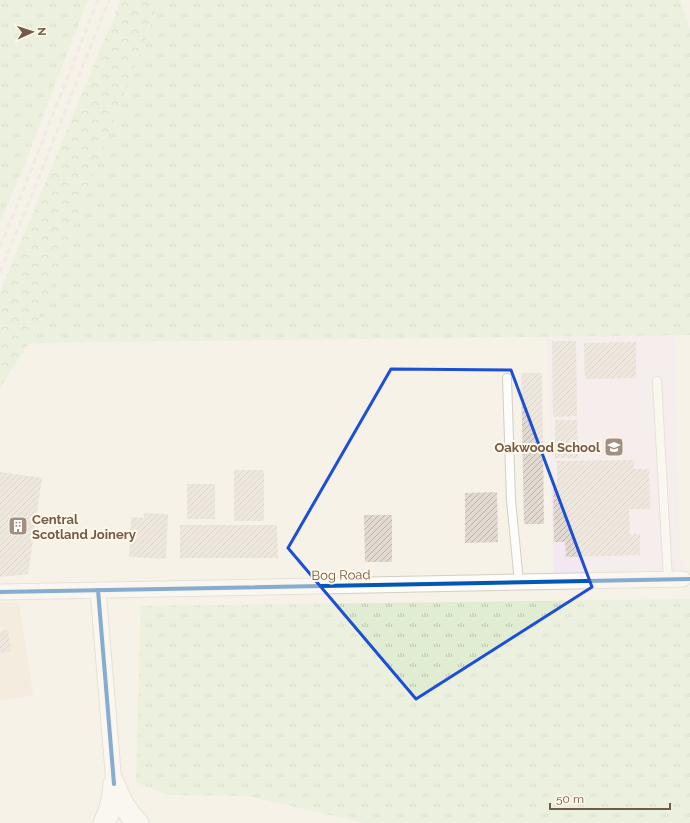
<svg xmlns="http://www.w3.org/2000/svg" width="690" height="823" font-family="Raleway,sans-serif">
<style>
.residential{fill:#efe5d5}
.education{fill:#f3e8f1}
.grass{fill:url(#grass-tufts)}
.forest{fill:url(#forest-crowns)}
.building{fill:url(#building-hatch)}
.lines{fill:none;stroke-linecap:round;stroke-linejoin:round}
.service-casing{stroke:#d4cec5;stroke-width:10}
.minor-casing{stroke:#d4cec5;stroke-width:17}
.secondary-casing{stroke:#d5cec4;stroke-width:23}
.service{stroke:#fefdfc;stroke-width:8}
.minor{stroke:#fefdfc;stroke-width:15}
.secondary{stroke:#fefdfc;stroke-width:21}
.rail{stroke:#e4e1e4;stroke-width:3;stroke-dasharray:6 4;stroke-linecap:butt}
.cycleway-casing{stroke:#fff7e8;stroke-width:6}
.cycleway{stroke:#0057b8;stroke-width:4}
.marked{fill:none;stroke:#1d4ed8;stroke-width:3;stroke-linejoin:round}
.labels{text-anchor:middle;dominant-baseline:central;stroke-width:4;stroke-linejoin:round;paint-order:stroke}
.poi-label{font-size:13px;font-weight:bold;fill:#735b49;stroke:#fff7e8;text-anchor:end}
.street-label{font-size:13px;fill:#735b49;stroke:#fff7e8}
</style>
<defs>
<pattern id="grass-tufts" width="24" height="20" patternUnits="userSpaceOnUse"><rect width="24" height="20" fill="#e1edd3"/><path d="M3 7l-1-3M5 7V3M7 7l1-3M15 17l-1-3M17 17v-4M19 17l1-3" fill="none" stroke="#bbc3ad"/></pattern>
<pattern id="forest-crowns" width="20" height="18" patternUnits="userSpaceOnUse"><rect width="20" height="18" fill="#e1edd3"/><path d="M2 6a3 3 0 1 1 6 0M12 15a3 3 0 1 1 6 0" fill="none" stroke="#bbc3ad"/></pattern>
<pattern id="building-hatch" width="6" height="6" patternUnits="userSpaceOnUse"><rect width="6" height="6" fill="#e2dad0"/><path d="M-1 1l2-2M0 6l6-6M5 7l2-2" fill="none" stroke="#bcb4ab"/></pattern>
</defs>
<rect width="100%" height="100%" fill="#f6f2e8"/>
<path class="residential" d="M19 602 33 695 0 701V603Z"/>
<path class="education" d="M675 335 680 557 690 574 554 575 546 337Z"/>
<path class="grass" d="M0 0H88L23 168 0 222Z
M160 0H680L690 29V335L29 343Z
M690 599V823H364L248 796 170 795 136 783 141 606Z"/>
<path class="forest" d="M121 0H160L29 343 0 388V292Z"/>
<path class="building" d="M552 341H576L577 416 553 417Z
M636 342V378L585 379 584 343Z
M521 373H542L544 524H524Z
M555 420H577L578 458H555Z
M634 460V469H649L650 509H629L630 535 640 534V555L566 557 565 542H554L553 483H557V461Z
M234 470H264V521H234Z
M0 472 42 478 28 574 0 577Z
M187 484H215V519H187Z
M497 492 498 542 465 543V493Z
M144 513 168 514 166 559 129 557 131 517 144 518Z
M364 515H392V562H365Z
M180 525H277L278 558H180Z
M8 630 11 651 0 653V631Z"/>
<g class="lines">
<g class="service-casing">
<path id="service" d="M507 378 511 500 519 582
M657 381 668 579"/>
</g>
<g class="minor-casing">
<path id="minor" d="M98 590 114 784
M0 592 683 579"/>
</g>
<g class="secondary-casing">
<path id="secondary" d="M114 784C120 799 126 812 138 823
M104 823C111 810 113 798 114 784"/>
</g>
<use href="#service" class="service"/>
<use href="#minor" class="minor"/>
<use href="#secondary" class="secondary"/>
<path class="rail" d="M0 247 28 178 98 0
M0 272 37 182 109 0"/>
<g class="cycleway-casing">
<path id="cycleway" d="M98 590 114 784
M0 592 690 579"/>
</g>
<use href="#cycleway" class="cycleway"/>
</g>
<path d="M0 0H690V823H0ZM391 369 511 370 592 587 416 699 288 548Z" fill="#f6f2e8" fill-opacity=".55" fill-rule="evenodd"/>
<path class="marked" d="M391 369 511 370 592 587 416 699 288 548Z"/>
<defs>
<g id="school-square" transform="scale(1)"><rect x="-9" y="-9" width="18" height="18" rx="4" fill="#a19081" stroke="#fff7e8"/><path d="M0-5L7-2L0 1L-7-2ZM-4 1L0 2.5L4 1V4Q0 6-4 4Z" fill="#fff"/></g>
<g id="building-square" transform="scale(1)"><rect x="-9" y="-9" width="18" height="18" rx="4" fill="#a19081" stroke="#fff7e8"/><path d="M-4-6H4V6H1V3H-1V6H-4ZM-2.5-4.3h1.7v1.8h-1.7ZM.8-4.3h1.7v1.8H.8ZM-2.5-1h1.7V.8h-1.7ZM.8-1h1.7V.8H.8Z" fill="#fff"/></g>
</defs>
<g fill-rule="evenodd">
<use href="#school-square" x="614" y="447"/>
<use href="#building-square" x="18" y="526"/>
</g>
<g class="labels">
<g class="poi-label">
<text x="600" y="447">Oakwood School</text>
<text x="32" y="519" text-anchor="start">Central<tspan x="32" dy="15">Scotland Joinery</tspan></text>
</g>
<g class="street-label">
<text transform="translate(341 575) rotate(-1)">Bog Road</text>
</g>
</g>
<g transform="translate(32 32) rotate(87)" stroke="#fff7e8" stroke-width="3" paint-order="stroke">
<path d="M0-3L7 15L0 10L-7 15Z" fill="#735b49"/>
<text y="-6" font-size="11" font-weight="bold" text-anchor="middle" fill="#735b49">N</text>
</g>
<path d="M550 803v6h120v-6" fill="none" stroke="#735b49" stroke-width="2"/>
<text x="556" y="803" font-size="12" fill="#735b49" stroke="#fff7e8" stroke-width="3" paint-order="stroke">50 m</text>
</svg>
